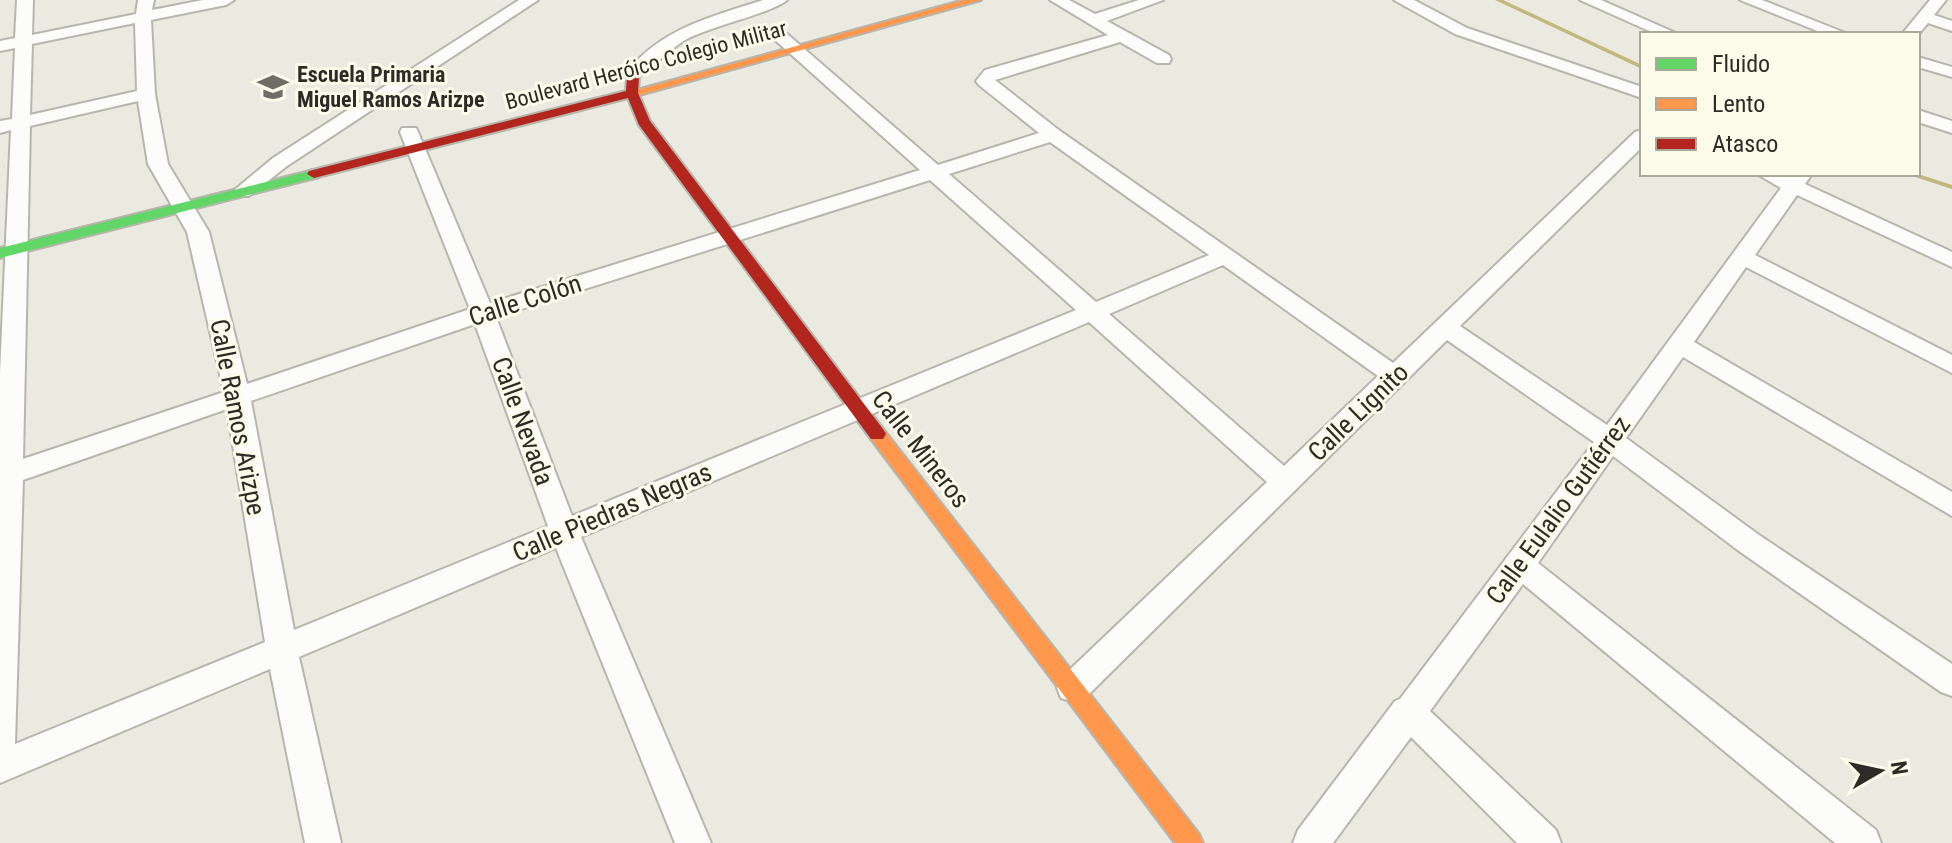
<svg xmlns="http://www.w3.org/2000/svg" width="1952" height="843" font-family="'Roboto Condensed',sans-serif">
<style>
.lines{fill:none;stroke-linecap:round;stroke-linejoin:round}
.stream{fill:#c0b87d;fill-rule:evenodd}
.street-casing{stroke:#b7b6ae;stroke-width:4}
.fast-casing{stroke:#b7b6ae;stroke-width:4}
.slow-casing{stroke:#b7b6ae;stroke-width:4}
.jam-casing{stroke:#b7b6ae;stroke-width:4}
.street{fill:#fcfcfa;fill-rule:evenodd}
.fast{fill:#63d668;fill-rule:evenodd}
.slow{fill:#ff974d;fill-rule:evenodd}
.jam{fill:#b3261e;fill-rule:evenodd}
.labels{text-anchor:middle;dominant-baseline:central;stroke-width:6;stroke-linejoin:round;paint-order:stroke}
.far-street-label{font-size:22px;fill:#2c2b25;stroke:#fdfbe9}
.far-poi-label{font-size:22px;font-weight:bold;fill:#2c2b25;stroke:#fdfbe9;text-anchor:start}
.street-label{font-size:26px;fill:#2c2b25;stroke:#fdfbe9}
</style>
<rect width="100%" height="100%" fill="#ebeae0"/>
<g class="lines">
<path class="stream" d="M1495 0H1503L1642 65V69Z
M1906 174H1918L1952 185V189Z"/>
<g class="street-casing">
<path id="street" d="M17 0H33L32 35 136 14 138 0H154L152 10 203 0H234L226 5 151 20 155 94 168 164 209 232 247 384 470 309 400 132 402 128H416L418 132 490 303 920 170 774 39 772 36 774 33H786L938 165 1039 133 979 85 976 81 985 70 1108 35 1050 0H1069L1095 14 1139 0H1163L1107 21 1169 55 1171 59 1169 63H1157L1120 42 995 80 1060 131 1393 363 1635 132 1642 130V147L1460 326 1607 425 1781 188 1757 174 1790 177 1792 174H1812L1805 184 1952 252V267L1797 195 1755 255 1952 355V373L1746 267 1694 342 1952 492V516L1683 357 1626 438 1759 535 1952 664V696L1941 692 1739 551 1613 456 1538 563 1876 830 1881 843H1835L1523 584 1430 711 1556 830 1561 843H1517L1411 737 1333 843H1293L1298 830 1395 701 1400 699 1594 442 1447 340 1085 698 1073 702 1061 698 1057 688 1061 678 1267 482 1089 322 581 537 711 843H675L556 548 299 657 341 843H305L270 669 0 783V373L11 130 0 133V121L12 119 15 48 0 51V41L15 38ZM135 23 137 91 30 115 32 44ZM138 101 148 164 187 232 224 392 23 459 30 126ZM1050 142 1209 255 1096 302 949 174ZM930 180 1076 310 572 516 496 317ZM1223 265 1378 376 1284 466 1109 314ZM475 324 548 526 294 630 251 401ZM227 409 265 642 15 744 23 480Z
M519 0H538L287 166 249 196H235L232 192 273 158Z
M763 0H787C772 13 711 26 687 39 671 47 640 79 633 81L624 76C658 29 711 17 763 0Z
M1394 0H1414L1467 28 1642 87V98L1455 34Z
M1580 0H1601L1678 34H1656Z
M1740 0H1762L1848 34H1825Z
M1930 0H1946L1934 15 1952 21V31L1928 23 1918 35 1902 34Z
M1918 57 1952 67V77L1918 67Z
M1918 110 1952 121V133L1918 122Z"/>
</g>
<g class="fast-casing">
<path id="fast" d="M314 170 321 174 319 177 0 258V248Z"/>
</g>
<g class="slow-casing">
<path id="slow" d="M964 0H981L636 96 626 93Z
M877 428 883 429 1199 834 1203 843H1175L871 439 868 434 871 429Z"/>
</g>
<g class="jam-casing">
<path id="jam" d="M633 72 639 76 638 93 650 121 883 429 886 434 883 439H871L639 125 628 98 314 178 307 174 309 171 626 91 627 76Z"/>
</g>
<use href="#street" class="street"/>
<use href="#fast" class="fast"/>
<use href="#slow" class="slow"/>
<use href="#jam" class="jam"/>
</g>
<defs>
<g id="school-bare" transform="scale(2.4)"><path d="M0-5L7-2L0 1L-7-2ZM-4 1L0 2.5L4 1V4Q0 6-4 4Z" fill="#6f6e66" stroke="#fdfbe9" stroke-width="2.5" paint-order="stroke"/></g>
</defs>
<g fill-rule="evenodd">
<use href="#school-bare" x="273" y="87"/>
</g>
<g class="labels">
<g class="far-street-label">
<text transform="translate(646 65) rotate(-15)">Boulevard Heróico Colegio Militar</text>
</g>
<g class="far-poi-label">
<text x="297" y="74">Escuela Primaria<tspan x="297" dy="25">Miguel Ramos Arizpe</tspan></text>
</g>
<g class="street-label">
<text transform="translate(525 300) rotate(-18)">Calle Colón</text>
<text transform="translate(1358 412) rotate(-44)">Calle Lignito</text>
<text transform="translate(238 417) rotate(79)">Calle Ramos Arizpe</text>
<text transform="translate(523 421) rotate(70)">Calle Nevada</text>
<text transform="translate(921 449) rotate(52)">Calle Mineros</text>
<text transform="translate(1558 510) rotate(-54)">Calle Eulalio Gutiérrez</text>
<text transform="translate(612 512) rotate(-23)">Calle Piedras Negras</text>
</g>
</g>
<rect x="1640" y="32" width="280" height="144" fill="#fdfbe9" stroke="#a9a89b" stroke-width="2"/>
<rect x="1656" y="58" width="40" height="12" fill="#63d668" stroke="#a9a89b" stroke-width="2"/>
<text x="1712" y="72" font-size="24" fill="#2c2b25">Fluido</text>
<rect x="1656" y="98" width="40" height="12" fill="#ff974d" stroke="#a9a89b" stroke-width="2"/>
<text x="1712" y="112" font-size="24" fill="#2c2b25">Lento</text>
<rect x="1656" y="138" width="40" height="12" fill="#b3261e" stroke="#a9a89b" stroke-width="2"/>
<text x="1712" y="152" font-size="24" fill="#2c2b25">Atasco</text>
<g transform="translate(1880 771) rotate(81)" stroke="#fdfbe9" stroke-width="6" paint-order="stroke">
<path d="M0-6L14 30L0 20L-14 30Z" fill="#2c2b25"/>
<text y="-12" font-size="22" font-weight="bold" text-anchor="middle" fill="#2c2b25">N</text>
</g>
</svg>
